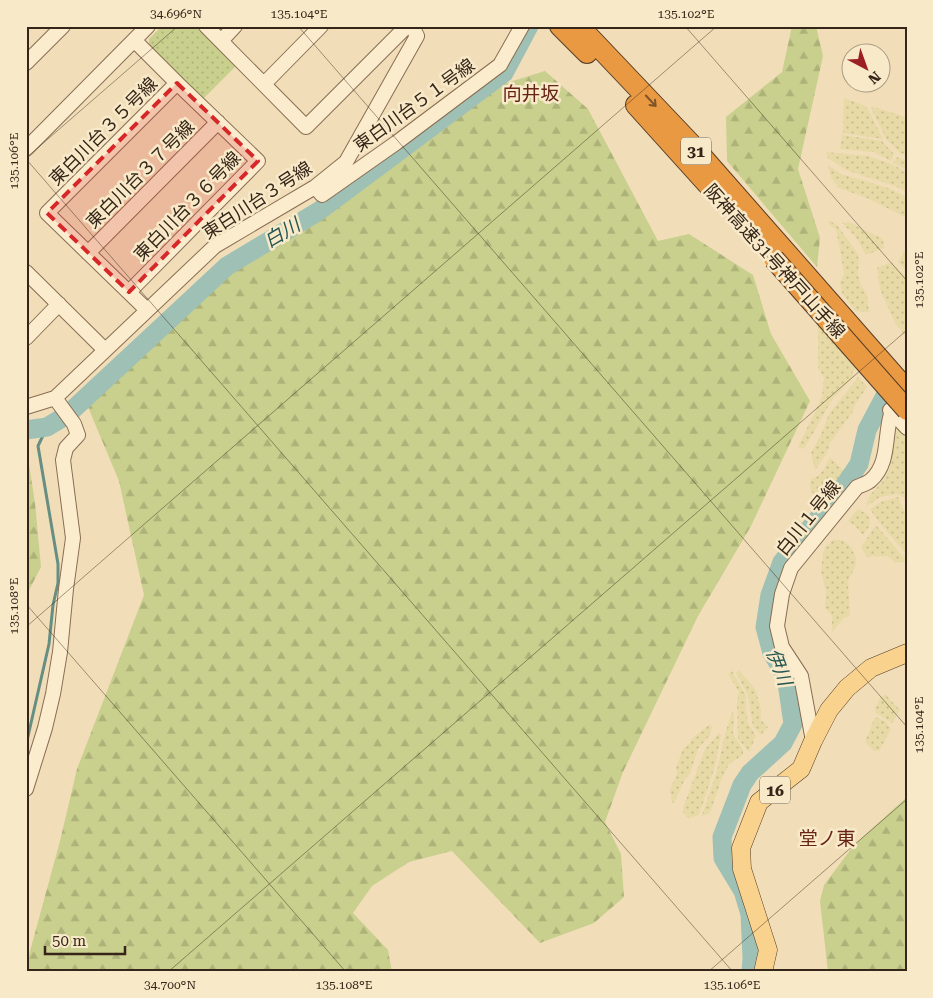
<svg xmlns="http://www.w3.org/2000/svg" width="933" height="998" font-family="'Roboto Serif','Noto Sans JP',serif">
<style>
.farmland{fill:url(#farmland-dots)}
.forest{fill:url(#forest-firs)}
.park{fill:url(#park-dots)}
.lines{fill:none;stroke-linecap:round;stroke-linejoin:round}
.stream{stroke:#668e83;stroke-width:3}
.river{stroke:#9fc1b5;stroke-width:19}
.minor-casing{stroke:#886d53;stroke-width:16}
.major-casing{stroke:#553c28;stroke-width:19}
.highway-casing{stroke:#553c28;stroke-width:22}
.minor{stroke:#fbeccd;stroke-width:14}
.major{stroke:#f9d38d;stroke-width:18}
.highway{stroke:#e99941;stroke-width:20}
.highway-bridge-casing{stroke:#553c28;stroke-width:22;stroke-linecap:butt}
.highway-bridge{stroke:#e99941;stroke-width:20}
.oneway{stroke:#7e5429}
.marked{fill:#d62828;fill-opacity:0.2;stroke:#d62828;stroke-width:4;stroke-dasharray:10 6;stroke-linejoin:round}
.ticks{fill:none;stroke:#362619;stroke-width:1;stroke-opacity:0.45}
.labels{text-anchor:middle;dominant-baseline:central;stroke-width:5;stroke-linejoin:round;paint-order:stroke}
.shield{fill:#f8e9c9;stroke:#70604e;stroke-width:1}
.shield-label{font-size:16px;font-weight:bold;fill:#362619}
.street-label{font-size:18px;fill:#362619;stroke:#f8e9c9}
.neighbourhood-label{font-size:19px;fill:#652416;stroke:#f8e9c9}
.water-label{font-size:19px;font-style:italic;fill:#275752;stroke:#f8e9c9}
.neatline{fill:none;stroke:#362619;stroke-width:2}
.ticks-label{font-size:12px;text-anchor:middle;fill:#362619}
</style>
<defs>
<pattern id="farmland-dots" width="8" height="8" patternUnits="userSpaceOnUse" patternTransform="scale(1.25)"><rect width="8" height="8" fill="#e7daa6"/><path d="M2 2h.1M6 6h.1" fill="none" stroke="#c7bb8e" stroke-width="1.8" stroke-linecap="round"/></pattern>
<pattern id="forest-firs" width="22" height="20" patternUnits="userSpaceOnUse" patternTransform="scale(1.25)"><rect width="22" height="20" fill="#c9cf8d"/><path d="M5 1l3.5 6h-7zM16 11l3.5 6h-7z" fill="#adb279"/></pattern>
<pattern id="park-dots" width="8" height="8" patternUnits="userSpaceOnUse" patternTransform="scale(1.25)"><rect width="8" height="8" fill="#c9cf8d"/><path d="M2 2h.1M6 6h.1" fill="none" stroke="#adb279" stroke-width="1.8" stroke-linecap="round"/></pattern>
</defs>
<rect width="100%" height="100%" fill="#f1deb9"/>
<path class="farmland" d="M844 98 864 105 868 109 883 139 843 133Z
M870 106 903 116 907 121V155L900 153 886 139Z
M842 135 882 141 894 154 891 161 874 152 840 149Z
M826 152 868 156 889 163 907 172V192L895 186 846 170 828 158Z
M897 157 907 161V170L893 163Z
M828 165 841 174 888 188 907 197V218L867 198 839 188 831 178Z
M828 220 837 225 858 254 859 262 858 274 861 285 867 295 869 312 855 311 842 293 840 283 844 273 842 261 836 229 830 225Z
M849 222 883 239 884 248 866 255 855 236 842 223Z
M907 247V272L898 262Z
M891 262 907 278V338L895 323 880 289 877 268Z
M818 325 856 368 852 373 854 376 832 400 804 449 798 447 822 397 824 378 818 368Z
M858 377 867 387 855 405 852 413 830 443 827 453 815 470 811 453 821 434 829 414Z
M897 428 907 438V506L903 497 897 494 880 497 867 506V502L871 494 884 480 890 468Z
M830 457 844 471 819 502 810 489 811 479 818 476 824 469Z
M898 497 907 517V555L878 521 870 509 881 502Z
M858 509 867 514 870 518 869 527 863 535 855 526 848 521Z
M876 525 907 561 895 563 888 556 867 557 861 547Z
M833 540H842L850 546 856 557V565L848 581 850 615 844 618 832 632V616L825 608 826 592 821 571 823 554 825 548Z
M739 670 755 689 761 709V720L768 727 761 735 753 727 748 695 736 673Z
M732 671 746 696V710L748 723 756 736 749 752 738 739 737 702 739 692 728 674Z
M885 694 900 710 892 723 876 713 875 708 880 698Z
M732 712 734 715 733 734 743 750V755L729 764 721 781 710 813 703 816 702 815 717 771 725 734Z
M875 717 885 721 891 729 879 751H874L865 742Z
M710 724 712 727 710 735 698 749 690 774 685 779 674 803 672 802 670 790 677 773 676 768 683 749 690 743V740Z
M719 733 721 735 715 766 699 815 689 818 683 813V808L705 749Z"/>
<path class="forest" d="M792 26H816L823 56 798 169 820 238 817 267 727 161 726 117 782 72Z
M545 71 588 109 658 241 689 234 753 275 771 334 810 401 751 526 698 616 623 772 605 822 621 854 624 897 594 923 540 943 452 851 409 862 372 886 353 913 388 950 392 972H26V966L60 841 77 769 144 595 119 481 88 407 234 266 290 234 319 220 493 87Z
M26 445 35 503 41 567 26 596Z
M907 797V972H828L820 901 824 885 854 845Z"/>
<path class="park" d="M162 26H201L238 64 203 99 149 46V39Z"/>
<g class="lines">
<path class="stream" d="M26 745 49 644 53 605 58 583V564L38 446 47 427"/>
<path class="river" d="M26 430 47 427 67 415 227 266 319 211 504 73 529 26
M751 972 752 958 750 914 743 891 723 858 722 837 742 785 750 773 783 743 793 724 786 676 772 653 765 627 770 595 782 562 840 492 859 464 867 430 885 396 902 381"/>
<g class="minor-casing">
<path id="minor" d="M206 26 306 127 407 26
M134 40 177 83 47 213 147 310
M221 41 235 26
M26 63 63 26
M264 84 321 26
M26 149 148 26
M315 187 322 195 396 143 500 65 522 26
M88 253 218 122
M26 272 105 350
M129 292 258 161 177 83
M26 338 59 304
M26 407 55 398 215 246 315 187 346 162 417 36 412 26
M890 410 907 428
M813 741 801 676 782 647 777 626 782 594 791 568 857 487C862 485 868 483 871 480 896 458 878 417 903 394
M26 789 45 728 53 694 60 652 66 589 73 538 63 460 66 448 78 435 74 424 55 398"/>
</g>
<g class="major-casing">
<path id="major" d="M763 972 768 950 742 869 741 848 759 802 801 769 813 741 829 710 847 688 871 668 907 653"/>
</g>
<g class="highway-casing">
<path id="highway" d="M560 26 587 53
M579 26 691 144 907 390
M636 105 710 187"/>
</g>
<use href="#minor" class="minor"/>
<use href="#major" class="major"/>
<use href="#highway" class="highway"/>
<g class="highway-bridge-casing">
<path id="highway-bridge" d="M774 259 907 410"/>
</g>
<use href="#highway-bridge" class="highway-bridge"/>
</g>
<defs><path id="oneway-shaft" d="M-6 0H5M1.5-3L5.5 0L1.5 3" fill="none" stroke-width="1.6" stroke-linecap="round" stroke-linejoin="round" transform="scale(1.25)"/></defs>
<use class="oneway" href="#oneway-shaft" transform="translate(651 101) rotate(47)"/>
<path class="marked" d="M177 83 258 161 129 292 47 213Z"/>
<path class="ticks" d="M298 26 907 727M685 26 907 281M26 158 178 26M26 159 733 972M26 604 346 972M26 627 717 26M168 972 907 330M708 972 907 799"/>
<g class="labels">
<g class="shield">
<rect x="681" y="137.5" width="30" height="27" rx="4"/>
<rect x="760" y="776.5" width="30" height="27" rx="4"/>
</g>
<g class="shield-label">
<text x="696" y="151">31</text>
<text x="775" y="790">16</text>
</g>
<g class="street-label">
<text transform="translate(414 105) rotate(-36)">東白川台５１号線</text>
<text transform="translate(103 131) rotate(-45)">東白川台３５号線</text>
<text transform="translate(140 174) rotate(-45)">東白川台３７号線</text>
<text transform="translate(257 200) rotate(-33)">東白川台３号線</text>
<text transform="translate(187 206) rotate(-46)">東白川台３６号線</text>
<text transform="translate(775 261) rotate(48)">阪神高速31号神戸山手線</text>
<text transform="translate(808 518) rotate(-51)">白川１号線</text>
</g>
<g class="neighbourhood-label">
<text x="531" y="93">向井坂</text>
<text x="827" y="838">堂ノ東</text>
</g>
<g class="water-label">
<text transform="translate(282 233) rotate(-31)">白川</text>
<text transform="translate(779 667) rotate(69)">伊川</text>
</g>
</g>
<rect width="933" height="998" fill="none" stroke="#f8e9c9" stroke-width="55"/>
<g transform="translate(866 68) rotate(139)"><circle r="24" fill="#f8e9c9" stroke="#aa9b83"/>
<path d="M0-4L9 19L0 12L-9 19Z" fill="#9b1f24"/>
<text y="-8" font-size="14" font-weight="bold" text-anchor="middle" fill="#362619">N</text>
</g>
<path d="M45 946v8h80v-8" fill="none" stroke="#362619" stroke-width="2.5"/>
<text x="52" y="946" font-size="15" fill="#362619" stroke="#f8e9c9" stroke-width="4" paint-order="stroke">50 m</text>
<rect x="28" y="28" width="878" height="942" class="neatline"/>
<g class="ticks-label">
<text x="176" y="18">34.696°N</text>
<text x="299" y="18">135.104°E</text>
<text x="686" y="18">135.102°E</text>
<text transform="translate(14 161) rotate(-90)" y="4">135.106°E</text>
<text transform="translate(919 280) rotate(-90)" y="4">135.102°E</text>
<text transform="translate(14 606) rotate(-90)" y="4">135.108°E</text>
<text transform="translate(919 725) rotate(-90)" y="4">135.104°E</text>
<text x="170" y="989">34.700°N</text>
<text x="344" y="989">135.108°E</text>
<text x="732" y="989">135.106°E</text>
</g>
</svg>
